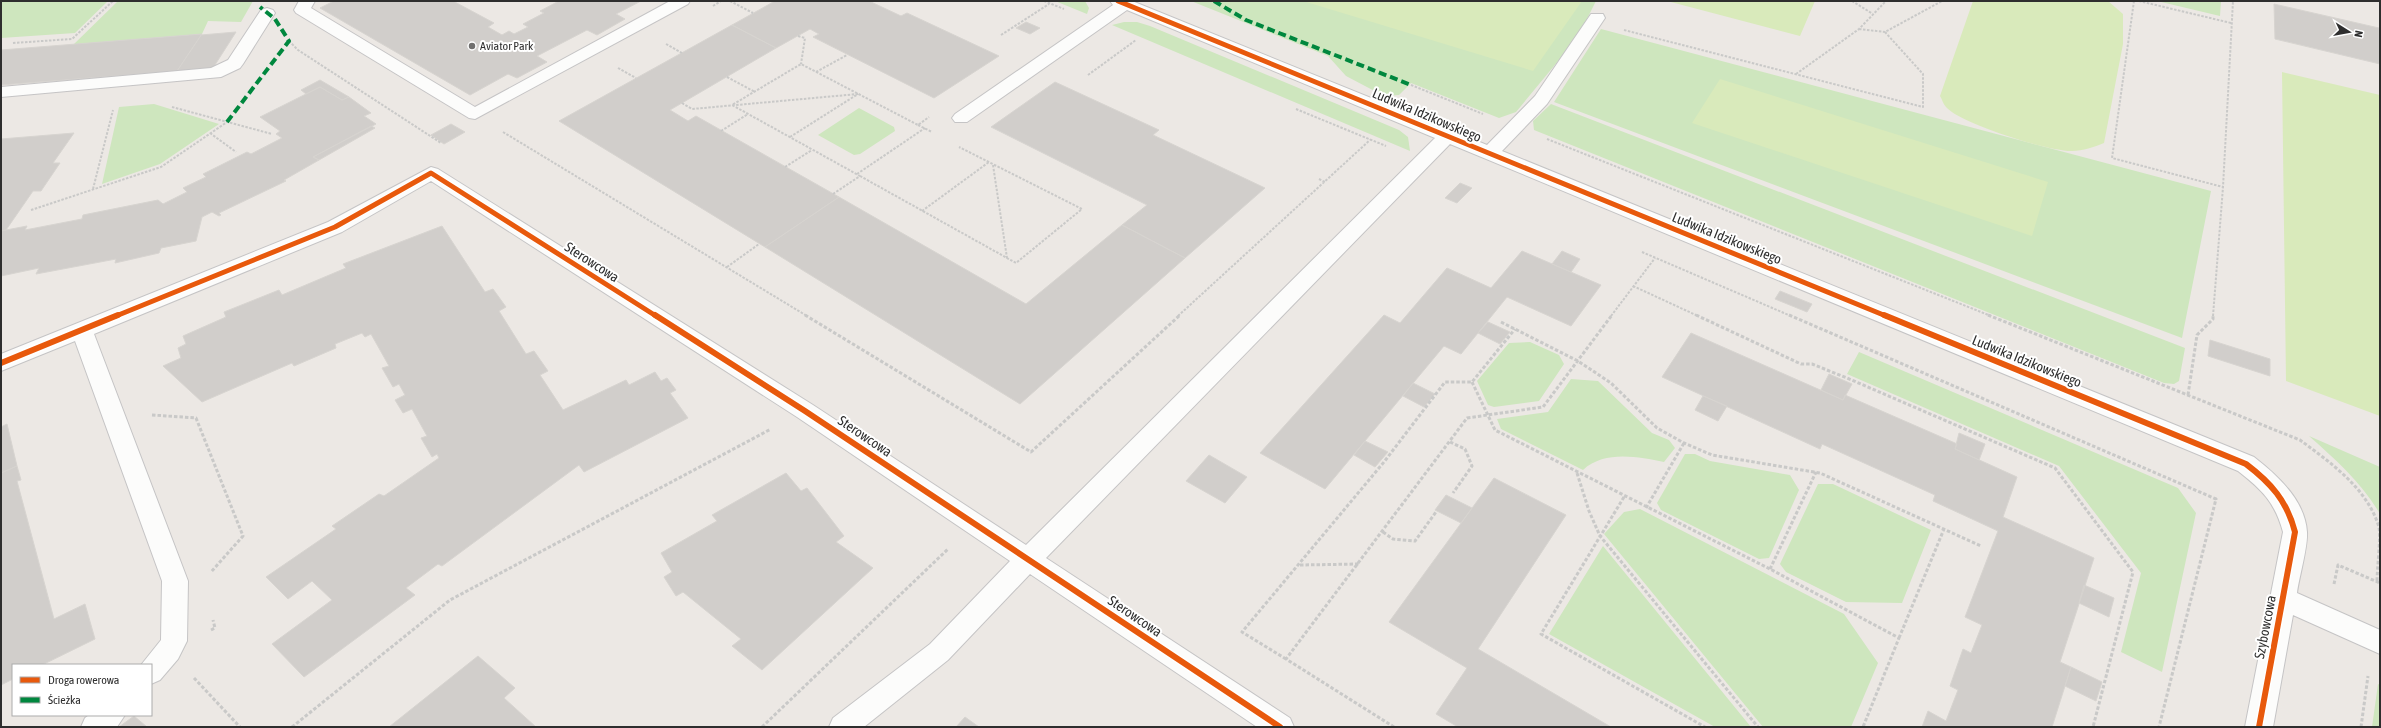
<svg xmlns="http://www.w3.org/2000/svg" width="2381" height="728" font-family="'Asap Condensed',sans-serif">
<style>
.green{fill:#cee6be}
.pitch{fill:#d9eabb}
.building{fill:#d1cecb;stroke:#d7d4d0}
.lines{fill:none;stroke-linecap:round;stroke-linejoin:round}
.minor-casing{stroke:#c5c4c5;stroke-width:2}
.path-far1{stroke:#c9c9c8;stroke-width:2;stroke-dasharray:2.5 1.5;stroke-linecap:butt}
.path{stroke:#c9c9c8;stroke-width:3;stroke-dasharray:3.5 2;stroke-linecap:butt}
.minor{fill:#fcfcfb;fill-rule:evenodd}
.quiet{stroke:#00873e;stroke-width:4;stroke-dasharray:8 4;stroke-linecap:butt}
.cycleway-far1-casing{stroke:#fff;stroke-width:7}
.cycleway-casing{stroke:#fff;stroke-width:9}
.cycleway-far1{stroke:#e8590c;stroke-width:5}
.cycleway{stroke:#e8590c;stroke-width:6}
.poi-dot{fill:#706f6e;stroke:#fff;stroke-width:1.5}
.labels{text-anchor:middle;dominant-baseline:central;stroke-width:4;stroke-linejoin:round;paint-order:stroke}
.far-poi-label{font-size:12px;fill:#2e2e2e;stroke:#fff;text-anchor:start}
.street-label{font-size:14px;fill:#2e2e2e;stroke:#fff}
</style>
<rect width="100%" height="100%" fill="#ece8e4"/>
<path class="green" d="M1 1H108L75 33 1 38Z
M118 1H253L241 22 208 21 202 34 73 45Z
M1055 1H1085L1089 8 1087 14Z
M1191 1H1596L1578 37 1516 112 1499 118 1411 83 1399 95 1384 96 1346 76 1328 56Z
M2157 1H2221L2220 16Z
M1124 22H1137L1150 26 1399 130 1408 137 1410 151 1112 25Z
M1601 29 2211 191 2182 338 1554 102Z
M154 104 219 124 160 164 102 184 119 107Z
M1551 104 2185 348 2179 381 2174 384 2164 383 1534 130 1533 121Z
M859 108 894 127 895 131 860 154 854 155 818 135Z
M1530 342 1559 355 1564 364 1539 401 1494 407 1488 405 1477 381 1509 343Z
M1859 352 2178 488 2196 513 2162 672 2121 652 2141 573 2059 466 1847 374Z
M1571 379 1598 381 1652 433 1669 440 1675 448 1664 462C1638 457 1605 450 1583 470L1501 429 1497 419 1548 412Z
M2309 436 2380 467V514C2362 483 2336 460 2309 436Z
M1685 454H1695L1710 461 1790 475 1799 490 1769 558 1759 559 1661 510 1657 503Z
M1818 484H1833L1931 530 1902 603 1846 602 1786 572 1780 564Z
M1640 509 1844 614 1878 663 1851 727H1763L1604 534 1624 512Z
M1603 546 1751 727H1715L1549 634Z
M2378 684 2380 685V727H2372Z"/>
<path class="pitch" d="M1303 1H1582L1533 71Z
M1667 1H1815L1800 36Z
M1973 1H2108L2123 14V44L2104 143C2094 147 2083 151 2072 151 2050 152 1959 123 1946 107 1943 104 1942 99 1940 96Z
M2282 72 2380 95V416L2286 381Z
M1720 79 2048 182 2032 236 1692 123Z"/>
<path class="building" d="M334 1H453L494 23 488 27 502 35 509 31 514 34 528 27 523 24 544 13 540 11 559 1H641L616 14 625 19 597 35 587 30 537 56 547 62 517 78 508 74 470 95 320 8Z
M775 1H869L901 16 907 13 999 56 934 98 813 37 819 34 810 29 776 48 732 25Z
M2274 4 2379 28 2380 64 2275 39Z
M1026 22 1040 28 1030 34 1016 28Z
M732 25 776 48 670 110 688 121 696 116 839 197 765 247 559 121Z
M236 32 213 68 177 71 201 35Z
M202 34 177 71 1 85V50Z
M320 80 349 97 342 100 320 87 306 94 301 90Z
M1055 82 1159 130 1153 135 1265 188 1185 258 1122 225 1147 205 991 127Z
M320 87 342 100 349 97 371 113 364 116 376 124 313 157 319 160 284 180 286 181 219 213 221 215 219 216 212 212 202 217 196 241 161 248 159 253 115 263 116 259 36 274 39 268 1 276V231L27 226 25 230 82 219 83 215 158 200 163 204 187 192 183 188 206 177 203 174 247 152 251 154 282 138 276 134 280 131 260 117Z
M451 124 465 132 444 144 431 135Z
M371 126 375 128 319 160 313 157Z
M74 133 53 163H60L41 191H33L6 230 1 231V139Z
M1460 183 1472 188 1457 203 1445 198Z
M839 197 1026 304 1122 225 1185 258 1020 404 765 247Z
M442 226 485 292 493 289 506 307 499 311 526 354 534 351 548 371 540 375 563 410 626 380 629 385 655 372 661 381 667 378 676 390 670 393 688 418 584 472 579 465 442 566 438 564 406 588 415 595 304 677 272 644 332 600 312 581 288 599 266 577 336 529 332 526 379 494 384 496 439 458 437 454 432 457 421 438 427 436 412 409 403 413 395 400 405 395 399 384 393 387 382 368 389 366 371 334 365 337 362 333 335 344 336 348 294 366 292 363 202 402 163 366 181 358 178 348 186 344 183 336 226 317 224 312 279 290 282 295 346 268 343 264Z
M1522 251 1601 285 1571 326 1507 297 1461 354 1444 346 1325 489 1260 453 1384 315 1400 323 1447 268 1491 288Z
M1562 251 1580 259 1571 272 1552 264Z
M1780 291 1812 304 1807 312 1775 299Z
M1488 322 1510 332 1500 344 1478 333Z
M1691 333 1843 400 1845 395 1955 443 1957 444 1955 449 2017 477 2003 517 2094 558 2060 662 2071 667 2052 727H1922L1928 711 1946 721 1958 690 1950 686 1963 649 1971 653 1982 625 1965 617 1998 531 1933 501 1935 495 1822 444 1820 449 1662 377Z
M2210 340 2270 359V376L2208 356Z
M1829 374 1852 384 1843 400 1821 390Z
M1413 383 1435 394 1424 407 1403 396Z
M1703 396 1727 406 1718 421 1695 410Z
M7 424 17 466 1 473V427Z
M1959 433 1985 444 1979 460 1955 449Z
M1365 441 1388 452 1375 467 1354 455Z
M1209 455 1247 477 1225 503 1186 481Z
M17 466 21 480 17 481 54 619 85 604 95 639 42 665H13V679L1 685V473Z
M786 473 801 491 807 488 844 536 836 542 873 568 762 670 732 646 741 639 683 592 676 596 664 577 672 572 661 553 717 521 712 515Z
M1494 478 1566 515 1478 649 1611 727H1458L1436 714 1467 668 1389 622Z
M1446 495 1472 508 1461 523 1435 510Z
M2084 585 2114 598 2109 617 2079 603Z
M478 656 515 688 504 698 536 727H389Z
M2071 667 2102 682 2096 701 2065 686Z
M134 716 147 727H119Z
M965 717 979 727H956Z"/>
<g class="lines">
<g class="minor-casing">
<path id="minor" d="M299 1H315L311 8 475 107 670 1H690L688 4 475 119 469 118 296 13 294 10Z
M1110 1H1132L1487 145 1535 96 1591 14H1603L1605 18 1547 104 1502 151 2254 457C2277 475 2305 500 2307 532 2308 547 2299 577 2297 593L2380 630V654L2293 615 2273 727H2245L2283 532C2275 502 2261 489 2238 471L1450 144 1046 558 1290 718 1294 727H1257L1030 574 948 660 864 727H829L833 718 930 644 1010 561 797 417 431 181 342 232 94 334 188 581 187 641 178 659 160 680 151 684V665H141L161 640 162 581 75 341 1 371V354L328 222 431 167 438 169 813 405 1026 545 1435 138 1127 10 967 122H955L952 118 955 114 1113 5Z
M267 8 273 10 275 13 243 64 240 68 221 77 1 97V87L211 68 228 60 261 10Z
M89 715H125L117 727H81L85 718Z"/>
</g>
<path class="path-far1" d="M730 1 753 13
M1044 1 1064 9
M1852 1 1873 14
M2134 1 2112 158 2223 187
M2139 1 2231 23
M713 6 721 1
M1859 29 1885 32
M1624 30 1923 107V74L1885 32 1942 1
M1001 35 1049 4
M798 36 805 38 801 64
M289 41 298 50 441 143
M13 43 72 39 113 1
M666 44 682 53
M618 68 636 78
M816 72 847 55
M1796 74 1859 29 1886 1
M1088 75 1136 40
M727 77 755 92
M1411 85 1483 114
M682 103 692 109 858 94
M172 107 272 134
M1296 109 1386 146
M918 125 932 132
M721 131 748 114
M503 132 807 316
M210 133 236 152
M790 137 858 94
M1547 139 1991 316
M993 165 1007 258
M785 167 812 150
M857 174 925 128
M860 176 1016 263 1082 209 959 147
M1319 179 1325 182
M93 189 113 110
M833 194 860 176 732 105 801 64 918 125 929 117
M31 210 161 167 227 122
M922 211 989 162
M1642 252 1791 316
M727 267 759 244
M1633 286 1698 316
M1178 316 1370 140
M1611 316 1655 258
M2213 316 2223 187 2233 1"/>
<path class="path" d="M805 315 1031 452 1180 315
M1696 315 1801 364H1812L1847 378 2055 468 2133 572 2093 727
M1789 315 2216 499 2159 727
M1988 315 2300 440C2331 463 2367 488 2379 527 2381 538 2377 569 2377 582
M1501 322 1578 361 1611 383 1657 428 1684 443 1712 455 1820 473 1981 546
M1472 382 1495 430 1770 569 1899 638 1863 727
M2188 395 2197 335 2213 319V315
M152 415 196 418 243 536 211 572
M1450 442 1465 449 1472 466 1453 493
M1577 473 1589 511 1600 536 1758 727
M1624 497 1541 634 1705 727
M1646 508 1684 443
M1383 532 1393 539 1415 541 1436 512
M1300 565 1359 564
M1770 569 1816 472
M2334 584 2338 565 2380 583
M211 630 215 628 213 620
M1899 638 1944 529
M1286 659 1242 632 1384 462 1445 382H1472L1515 329
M194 678 240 727
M292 727 450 600 771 429
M762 727 948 549
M1394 727 1286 659 1467 418 1543 407 1612 315
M2361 727 2368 676"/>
<use href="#minor" class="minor"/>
<path class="quiet" d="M1214 1 1246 20 1411 85
M227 122 289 41 275 19 260 7"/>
<g class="cycleway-far1-casing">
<path id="cycleway-far1" d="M1118 1 1886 316
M116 316 335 227 431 173 656 316"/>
</g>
<g class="cycleway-casing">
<path id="cycleway" d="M655 315 805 411 1280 727
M1884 315 2246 464C2271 483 2287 501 2295 532L2259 727
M1 363 118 315"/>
</g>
<use href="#cycleway-far1" class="cycleway-far1"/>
<use href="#cycleway" class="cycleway"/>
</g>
<circle class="poi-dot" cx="472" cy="46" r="4"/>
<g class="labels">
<g class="far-poi-label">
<text x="480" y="46">Aviator Park</text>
</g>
<g class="street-label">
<text transform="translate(1427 115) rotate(23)">Ludwika Idzikowskiego</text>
<text transform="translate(1727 238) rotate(22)">Ludwika Idzikowskiego</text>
<text transform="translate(592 262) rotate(33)">Sterowcowa</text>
<text transform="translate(2027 361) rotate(22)">Ludwika Idzikowskiego</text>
<text transform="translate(865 436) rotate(34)">Sterowcowa</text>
<text transform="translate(1135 616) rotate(34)">Sterowcowa</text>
<text transform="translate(2265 627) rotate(-79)">Szybowcowa</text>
</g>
</g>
<rect width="2381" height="728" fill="none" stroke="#2e2e2e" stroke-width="4"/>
<rect x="12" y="664" width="140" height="52" fill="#ffffff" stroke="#ababab"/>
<rect x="20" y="677" width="20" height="6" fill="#e8590c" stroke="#ababab"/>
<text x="48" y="684" font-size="12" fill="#2e2e2e">Droga rowerowa</text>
<rect x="20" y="697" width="20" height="6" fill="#00873e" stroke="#ababab"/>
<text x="48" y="704" font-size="12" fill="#2e2e2e">Ścieżka</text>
<g transform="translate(2349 32) rotate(101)" stroke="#ffffff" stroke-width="3" paint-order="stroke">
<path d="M0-3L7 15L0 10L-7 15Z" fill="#2e2e2e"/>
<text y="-6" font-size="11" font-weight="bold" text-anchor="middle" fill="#2e2e2e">N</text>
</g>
</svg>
